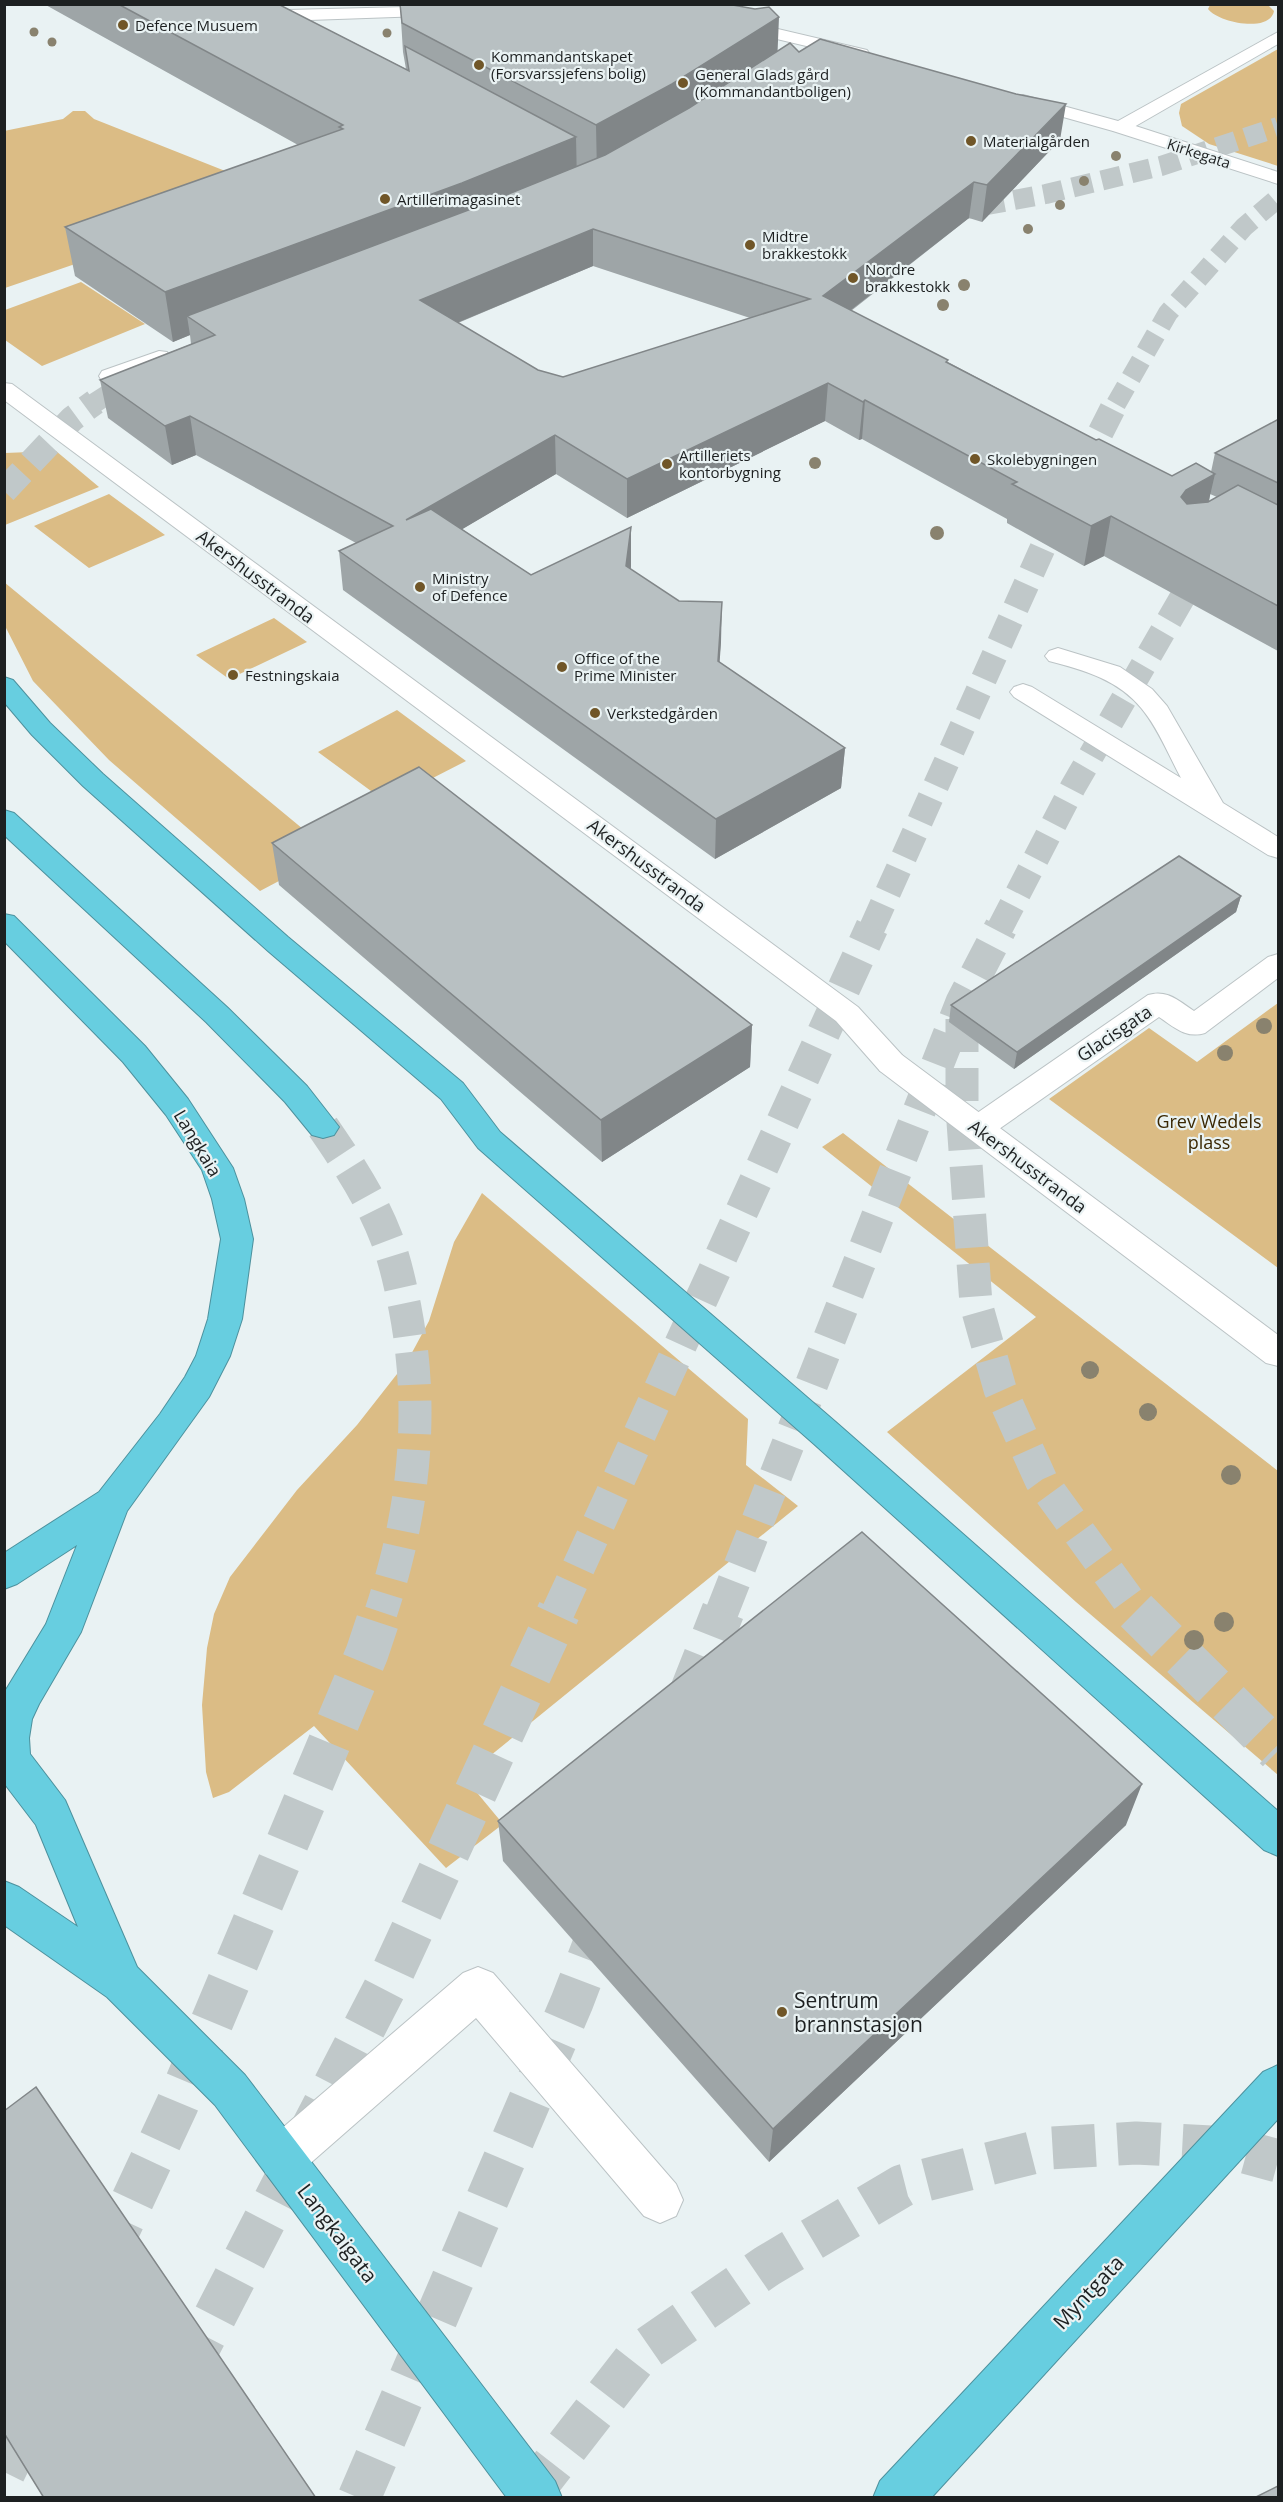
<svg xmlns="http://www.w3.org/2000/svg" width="1283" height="2502" font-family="'Open Sans',sans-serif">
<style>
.green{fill:#dbbc85}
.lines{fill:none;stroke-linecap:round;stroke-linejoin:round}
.highway-tunnel-far3{stroke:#c0c8c9;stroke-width:20;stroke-dasharray:20 10;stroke-linecap:butt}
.highway-tunnel-far2{stroke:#c0c8c9;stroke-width:26;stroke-dasharray:26 13;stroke-linecap:butt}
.highway-tunnel-far1{stroke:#c0c8c9;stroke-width:33;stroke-dasharray:33 16;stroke-linecap:butt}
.highway-tunnel{stroke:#c0c8c9;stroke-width:43;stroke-dasharray:43 22;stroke-linecap:butt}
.lane-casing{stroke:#bbc3c5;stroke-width:2}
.street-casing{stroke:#bbc3c5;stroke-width:2}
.highway-casing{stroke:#4d919d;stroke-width:2}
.lane{fill:#fff;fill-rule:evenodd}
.street{fill:#fff;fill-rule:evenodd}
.highway{fill:#67cee0;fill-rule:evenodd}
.tree{fill:#89826e}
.wall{fill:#9ea5a7;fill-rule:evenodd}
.shaded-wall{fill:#818688}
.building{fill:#b8c0c2;stroke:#818688;stroke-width:1.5;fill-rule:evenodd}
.poi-dot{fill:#705628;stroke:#e9f2f3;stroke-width:2}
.labels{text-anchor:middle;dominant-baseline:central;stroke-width:4.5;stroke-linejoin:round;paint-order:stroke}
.far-poi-label{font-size:15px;fill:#1d2021;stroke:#e9f2f3;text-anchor:start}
.far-street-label{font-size:15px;fill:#1d2021;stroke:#e9f2f3}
.street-label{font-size:18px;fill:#1d2021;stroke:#e9f2f3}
.park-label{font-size:18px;fill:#3a2702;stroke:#e9f2f3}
.near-poi-label{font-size:21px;fill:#1d2021;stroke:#e9f2f3;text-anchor:start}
.near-street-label{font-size:21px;fill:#1d2021;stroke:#e9f2f3}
</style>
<rect width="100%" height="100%" fill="#e9f2f3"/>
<path class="green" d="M1267 4 1274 11C1270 33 1219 23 1208 9L1210 5Z
M1278 49V166L1209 144 1182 126 1179 113 1181 104Z
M73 111H85L94 119 253 182 78 263 5 288 4 131 63 119Z
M81 282 145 324 42 366 5 340V310Z
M56 451 99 487 5 525V453Z
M109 494 165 535 89 568 34 526Z
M4 582 332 853 260 891 109 760 33 681 5 626Z
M274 618 307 642 229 679 196 655Z
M397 710 466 761 386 802 318 752Z
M1278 1003V1268L1049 1099 1149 1028 1197 1062Z
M843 1133 1278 1471V1775L1076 1602 887 1432 1036 1317 822 1147Z
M482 1193 748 1419 746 1465 798 1506 464 1777 503 1824 446 1868 314 1726 229 1792 213 1798 206 1772 202 1705 207 1648 214 1614 230 1577 297 1490 357 1425 408 1360 429 1321 454 1242Z"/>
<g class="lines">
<path class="highway-tunnel-far3" d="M955 211 1046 194 1161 166 1278 127
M93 404 141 373
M1116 404 1168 313 1244 227 1278 198"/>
<path class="highway-tunnel-far2" d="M4 491 72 419 95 402
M872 928 1048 536 1116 402
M1000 928 1073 787 1204 560"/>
<path class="highway-tunnel-far1" d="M962 1019V1108L976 1304 1000 1389 1041 1480 1137 1612
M323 1127C347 1162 371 1198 386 1237 395 1260 400 1284 405 1308 425 1411 414 1513 381 1612
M558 1612 872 927
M722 1612 962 1002 1001 927"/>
<path class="highway-tunnel" d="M1136 1611 1278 1751
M689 1697 723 1611
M105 2259 177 2105 367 1653 381 1611
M185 2374 391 1976 559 1611
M4 2472 34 2411
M359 2498 572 2002 605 1916
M527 2498 639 2354 767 2266 902 2186 1051 2148 1136 2143 1230 2148 1278 2161"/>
<g class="lane-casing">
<path id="lane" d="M446 6 452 7 455 11 452 15 309 20 325 30 322 34 316 35 281 19 278 15 281 11 287 10Z
M736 19 867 50 870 54 867 58 861 59 730 28 727 24 730 20Z
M1278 32V44L1127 131H1113L1017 104 1014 100 1017 96 1023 95 1118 121Z
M159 351 167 352 170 357 167 362 110 383 102 381 99 376 102 371Z
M1058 648 1120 667 1152 689 1167 706 1223 803 1278 837V858L1268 855 1014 697 1010 692 1014 687 1023 684 1032 687 1181 778C1169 756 1158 728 1142 709 1119 680 1084 670 1049 661L1045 656 1049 651Z
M891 1052 902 1055 1278 1335V1366L1266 1363 880 1071 876 1063 880 1055Z
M478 1967 493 1973 676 2184 683 2200 676 2216 660 2223 644 2216 476 2018 298 2174 282 2180 266 2174 260 2158 266 2142 463 1973Z"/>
</g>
<g class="street-casing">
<path id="street" d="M1120 121 1278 172V184L1113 131 1111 127 1113 123Z
M4 383 12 384 858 1007 902 1055 906 1063 902 1071 891 1074 880 1071 836 1021 4 400Z
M1278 954V978L1205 1033C1186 1039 1174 1027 1159 1017L989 1136 978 1139 967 1136 962 1128 967 1120 1148 995C1167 989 1179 1001 1194 1011L1268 957Z"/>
</g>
<g class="highway-casing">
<path id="highway" d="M4 677 13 680 50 723 103 774 288 937 463 1083 500 1132 838 1424 1278 1811V1856L1264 1850 814 1444 478 1148 441 1099 268 951 83 786 32 735 4 702Z
M4 810 14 813 228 1008 307 1086 339 1127 334 1135 323 1138 312 1135 285 1102 206 1022 4 835Z
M4 914 14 916 145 1046 188 1099 233 1168 244 1199 253 1239 242 1319 230 1356 209 1397 127 1511 81 1632 39 1704 32 1719 29 1738 30 1754 65 1800 137 1967 245 2075 555 2481 562 2498H507L215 2105 107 1997 4 1925V1881L19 1887 78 1927 36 1825 4 1783V1693L46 1624 77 1545 17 1584 4 1589V1553L99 1492 160 1414 185 1377 196 1356 208 1319 221 1239 212 1199 202 1170 166 1115 123 1062 4 941Z
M1278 2065V2119L931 2498H873L880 2481 1263 2072Z"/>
</g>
<use href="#lane" class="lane"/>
<use href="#street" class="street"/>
<use href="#highway" class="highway"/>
</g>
<g class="tree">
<circle cx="34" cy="32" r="4.5"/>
<circle cx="387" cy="33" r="4.5"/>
<circle cx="52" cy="42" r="4.5"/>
<circle cx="1116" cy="156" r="5"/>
<circle cx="1084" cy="181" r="5"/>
<circle cx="1060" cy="205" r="5"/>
<circle cx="1028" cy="229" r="5"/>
<circle cx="964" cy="285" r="6"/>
<circle cx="943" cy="305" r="6"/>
<circle cx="815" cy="463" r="6"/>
<circle cx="937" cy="533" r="7"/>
<circle cx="1264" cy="1026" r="8"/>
<circle cx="1225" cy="1053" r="8"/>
<circle cx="1090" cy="1370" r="9"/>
<circle cx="1148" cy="1412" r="9"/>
<circle cx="1231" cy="1475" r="10"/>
<circle cx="1224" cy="1622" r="10"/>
<circle cx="1194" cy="1640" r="10"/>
</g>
<path class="wall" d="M44 4H278L406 69 403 52 400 4 777 51 799 52 1060 140 982 222 969 218 851 311 1096 440 1172 476 1211 472 1215 453 1278 421V651L1104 556 1084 566 1007 523V519L862 439 859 440 825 421 627 518 556 474 462 529 531 575 631 527V569L721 642 719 662 845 748 841 788 715 859 343 590 339 551 356 543 196 455 172 465 108 418 100 380 191 344 190 335 173 342 75 276 65 227 298 145ZM593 266 750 318 563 377 538 370 458 323ZM1210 494 1217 497 1209 502Z
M272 843 752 1025 750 1067 602 1162 279 885Z
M1241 896 1236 912 1014 1069 949 1022 951 1005Z
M498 1821 1126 1825 769 2162 503 1861Z"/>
<path class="shaded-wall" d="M779 17 777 65 597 174 596 125Z
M1066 104 1060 140 982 222 987 185Z
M576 137 577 184 187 316 190 335 173 342 165 292Z
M974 182 969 218 820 334 823 296Z
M593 229V266L423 337 420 300Z
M828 383 825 421 627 518V479Z
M865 400 862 439 859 440 863 402Z
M190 416 196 455 172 465 165 426Z
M555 435 556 474 410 560 406 520Z
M1215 474 1206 513 1177 530 1181 497 1186 490Z
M1111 516 1104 556 1084 566 1091 526Z
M631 527V566L626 606V566Z
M722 602 721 642 717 701 718 661Z
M845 748 841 788 715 859 716 819Z
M1241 896 1236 912 1014 1069 1017 1052Z
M752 1025 750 1067 602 1162 601 1120Z
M1142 1784 1126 1825 769 2162 773 2129Z"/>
<path class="building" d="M118 4H278L409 71 405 46 576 137 462 183 165 292 65 227 343 129 339 127 343 125Z
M400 4H727L755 9 769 7 779 17 672 84 596 125 402 23Z
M820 39 1016 94 1066 104 987 185 974 182 823 296 948 360 946 362 1096 440 1099 439 1172 476 1196 463 1215 474 1186 490 1181 497 1187 504 1208 502 1238 485 1278 505V606L1111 516 1091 526 1012 484 1017 482 865 400 863 402 828 383 627 479 555 435 406 520 431 509 531 575 631 527 626 566 679 601 722 602 718 661 845 748 716 819 339 551 393 526 190 416 165 426 100 380 215 335 187 316 479 206 605 155 689 108 790 43 799 52ZM593 229 810 299 563 377 538 370 420 300Z
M1277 420 1278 421V483L1215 453Z
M419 767 752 1025 601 1120 272 843Z
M1179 856 1241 896 1017 1052 951 1005Z
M862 1532 1142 1784 773 2129 498 1821Z
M36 2087 316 2498H44L4 2433V2111Z
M1278 2486V2498H1254Z"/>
<g class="poi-dot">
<circle cx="123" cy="25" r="6"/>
<circle cx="479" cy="65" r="6"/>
<circle cx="683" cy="83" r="6"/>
<circle cx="971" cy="141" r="6"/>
<circle cx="385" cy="199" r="6"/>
<circle cx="750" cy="245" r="6"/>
<circle cx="853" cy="278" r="6"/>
<circle cx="975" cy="459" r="6"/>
<circle cx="667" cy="464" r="6"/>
<circle cx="420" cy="587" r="6"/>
<circle cx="562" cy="667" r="6"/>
<circle cx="233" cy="675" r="6"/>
<circle cx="595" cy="713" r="6"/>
<circle cx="782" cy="2012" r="6"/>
</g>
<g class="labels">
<g class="far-poi-label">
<text x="135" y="25">Defence Musuem</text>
<text x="491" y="56">Kommandantskapet<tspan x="491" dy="17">(Forsvarssjefens bolig)</tspan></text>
<text x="695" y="74">General Glads gård<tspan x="695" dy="17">(Kommandantboligen)</tspan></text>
<text x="983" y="141">Materialgården</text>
<text x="397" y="199">Artillerimagasinet</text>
<text x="762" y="236">Midtre<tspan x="762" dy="17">brakkestokk</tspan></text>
<text x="865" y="269">Nordre<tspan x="865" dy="17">brakkestokk</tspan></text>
<text x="679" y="455">Artilleriets<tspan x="679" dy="17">kontorbygning</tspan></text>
<text x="987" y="459">Skolebygningen</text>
<text x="432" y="578">Ministry<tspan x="432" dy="17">of Defence</tspan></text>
<text x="574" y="658">Office of the<tspan x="574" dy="17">Prime Minister</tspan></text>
<text x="245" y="675">Festningskaia</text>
<text x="607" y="713">Verkstedgården</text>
</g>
<g class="far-street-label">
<text transform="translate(1199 153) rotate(18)">Kirkegata</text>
</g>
<g class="street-label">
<text transform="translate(256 576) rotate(37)">Akershusstranda</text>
<text transform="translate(647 865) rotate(37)">Akershusstranda</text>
<text transform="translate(1114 1033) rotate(-34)">Glacisgata</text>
<text transform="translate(198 1143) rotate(59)">Langkaia</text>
<text transform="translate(1028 1166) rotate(37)">Akershusstranda</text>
</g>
<g class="park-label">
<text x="1209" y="1121">Grev Wedels<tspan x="1209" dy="21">plass</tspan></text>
</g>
<g class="near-poi-label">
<text x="794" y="2000">Sentrum<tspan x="794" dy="24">brannstasjon</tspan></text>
</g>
<g class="near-street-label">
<text transform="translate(338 2233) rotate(53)">Langkaigata</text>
<text transform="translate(1088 2292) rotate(-47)">Myntgata</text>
</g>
</g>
<rect width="1283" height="2502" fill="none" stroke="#1d2021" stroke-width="12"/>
</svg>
